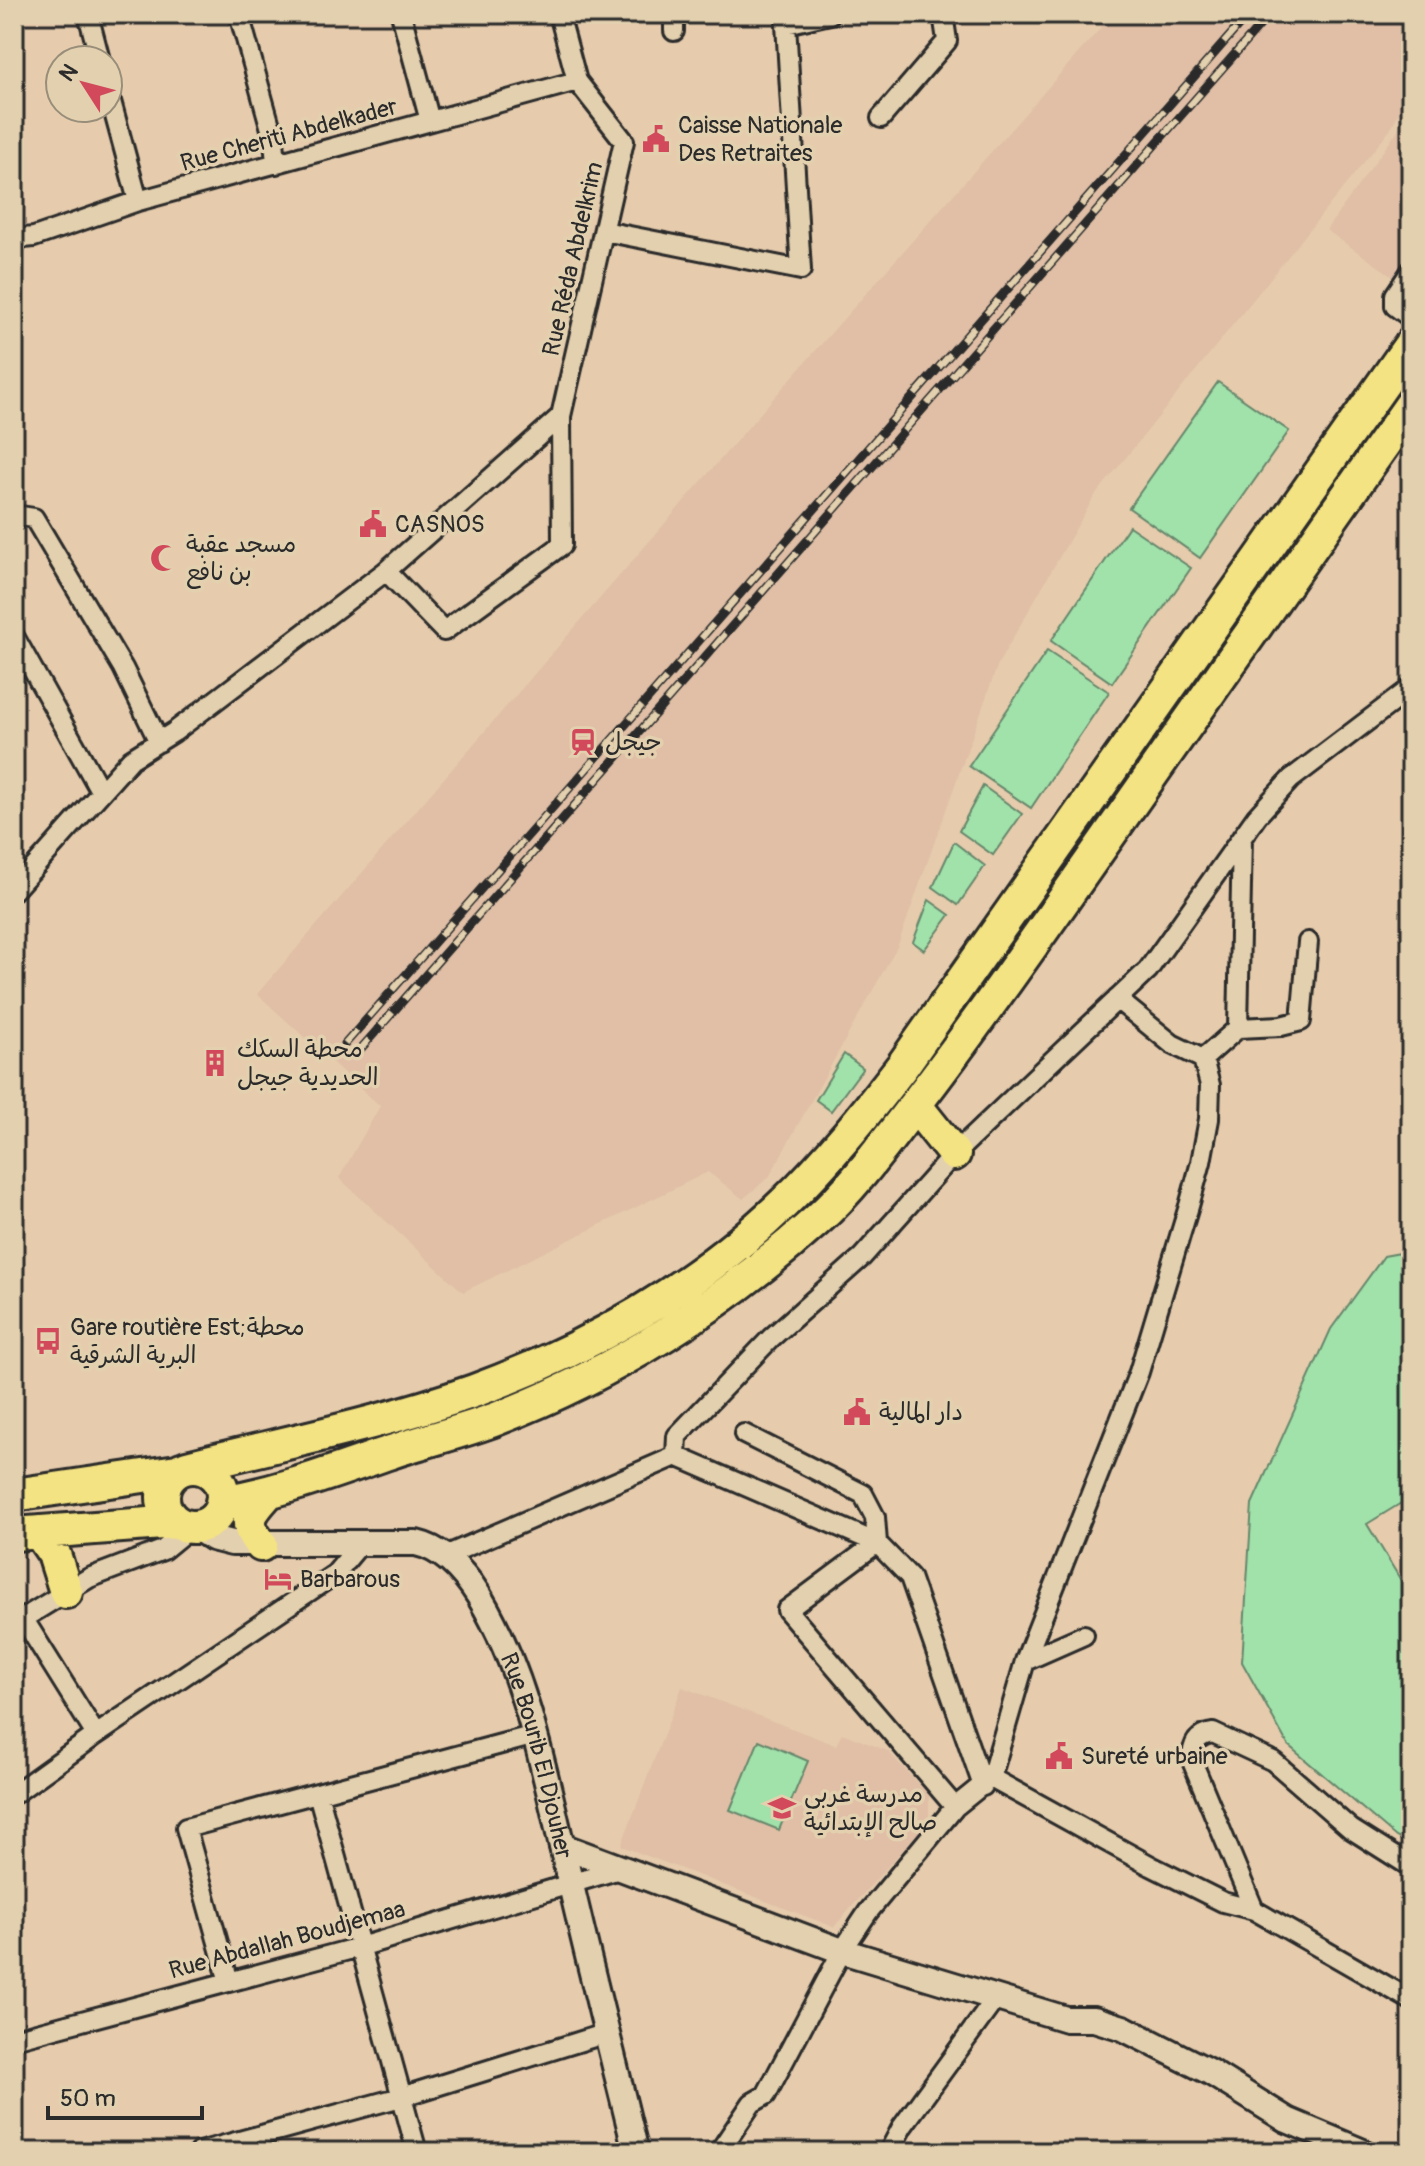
<svg xmlns="http://www.w3.org/2000/svg" width="1425" height="2166" font-family="Pangolin,'Playpen Sans Arabic',sans-serif">
<style>
.built{fill:#e0bfa6}
.green{fill:#a1e2ab;stroke:#66866b;stroke-width:2}
.lines{fill:none;stroke-linecap:round;stroke-linejoin:round}
.street-casing{stroke:#2b2b2b;stroke-width:24}
.secondary-casing{stroke:#2b2b2b;stroke-width:30}
.highway-casing{stroke:#2b2b2b;stroke-width:38}
.street{stroke:#e3d0ae;stroke-width:18}
.secondary{stroke:#e3d0ae;stroke-width:24}
.highway{stroke:#f4e382;stroke-width:32}
.rail-casing{stroke:#2b2b2b;stroke-width:9}
.rail{stroke:#e3d0ae;stroke-width:6;stroke-dasharray:18;stroke-linecap:butt}
.labels{text-anchor:middle;dominant-baseline:central;stroke-width:7;stroke-linejoin:round;paint-order:stroke}
.poi-label{font-size:24px;fill:#2b2b2b;stroke:#e3d0ae;text-anchor:start}
.street-label{font-size:24px;fill:#2b2b2b;stroke:#e3d0ae}
</style>
<rect width="100%" height="100%" fill="#e6ccad"/>
<filter id="ink" filterUnits="userSpaceOnUse"><feTurbulence type="fractalNoise" baseFrequency=".0125" numOctaves="2"/><feDisplacementMap in="SourceGraphic" scale="16" xChannelSelector="R" yChannelSelector="G"/><feConvolveMatrix kernelMatrix="1 2 1 2 8 2 1 2 1" color-interpolation-filters="sRGB"/></filter>
<g filter="url(#ink)">
<path class="built" d="M1113 14H1411V88L1390 130 1094 497 998 664 898 945 769 1177 743 1199 708 1172 463 1292 339 1178 380 1106 257 994 771 401Z
M1411 104V289L1326 230 1396 133Z
M682 1687 836 1745 842 1733 888 1751 929 1796V1820L834 1927 621 1846Z"/>
<path class="green" d="M1218 382 1289 431 1200 558 1129 508Z
M1129 526 1191 568 1112 683 1051 641Z
M1047 651 1109 692 1031 808 969 766Z
M983 786 1022 814 993 855 959 831Z
M954 842 985 866 958 905 933 887Z
M929 900 950 915 924 950 913 942Z
M844 1054 863 1068 831 1111 816 1100Z
M1411 1251V1497L1367 1524 1411 1597V1845L1396 1837 1288 1745 1242 1662 1252 1504 1331 1329 1384 1256Z
M759 1740 808 1761 779 1830 730 1810Z"/>
<g class="lines">
<g class="street-casing">
<path id="street" d="M88 14 100 60
M239 14 274 140 276 164
M401 14 430 121
M674 31V14
M108 90 138 201
M881 118 947 41 943 14
M604 231 801 270 786 24 830 14
M14 239 34 237 138 201 577 81
M1411 271 1395 295V306L1411 318
M14 515 34 518 123 668 159 742
M386 571 444 631 562 545 561 416 624 141 577 81 559 14
M14 636 101 792
M14 890 131 759 174 732 386 571 561 416
M1238 1028 1281 1026 1301 1021 1308 942
M1203 1059 1238 1028 1242 837
M744 1434 863 1494 875 1517 877 1543
M676 1456 677 1436 771 1338 862 1257 954 1154 1148 970 1257 816 1291 779 1411 688
M877 1543 787 1610 955 1807
M445 1556 676 1456 877 1543 910 1577 983 1786
M23 1618 96 1735
M14 1624 89 1578 163 1550 191 1527
M1025 1661 1084 1635
M991 1778 1151 1866 1223 1902 1254 1910 1411 2000
M318 1793 417 2152
M14 1794 96 1735 335 1574 361 1543
M1254 1910 1192 1761C1192 1745 1196 1735 1213 1733L1273 1761 1351 1829 1411 1867
M229 1982 186 1828 535 1735
M14 2039 360 1947 620 1869
M199 2152 401 2097 607 2033
M719 2152 752 2103 766 2095 842 1951 868 1912 955 1807 991 1778 1025 1661 1139 1372 1189 1206 1201 1162 1209 1119 1210 1085 1203 1059 1172 1044 1117 999
M889 2152 902 2127 996 1998"/>
</g>
<g class="secondary-casing">
<g id="secondary">
<path id="s1" d="M195 1527 212 1538 232 1543H416C444 1549 464 1572 479 1596 528 1678 545 1776 567 1868 589 1963 613 2057 636 2152"/>
<path d="M562 1846 842 1951 1066 2019H1094L1123 2028 1210 2072 1287 2120 1363 2152"/>
</g>
</g>
<g class="highway-casing">
<path id="highway" d="M915 1105 954 1154
M187 1467C283 1443 381 1424 474 1391 587 1350 697 1287 784 1203 828 1161 866 1113 903 1065L1411 344
M163 1497a30 30 0 1 1 60 0a30 30 0 1 1-60 0Z
M14 1495 177 1471
M222 1502C281 1492 335 1471 391 1452 426 1440 462 1432 496 1419 613 1374 723 1305 816 1221 853 1188 884 1145 914 1106 964 1041 1011 975 1058 908 1175 741 1293 573 1411 405
M39 1532 54 1554 66 1592
M14 1534 176 1522
M261 1545C242 1522 249 1514 267 1494"/>
</g>
<use href="#street" class="street"/>
<use href="#secondary" class="secondary"/>
<use href="#highway" class="highway"/>
<g class="rail-casing">
<path id="rail" d="M345 1044 1249 14
M357 1053 1270 14"/>
</g>
<use href="#rail" class="rail"/>
</g>
</g>
<defs>
<g id="civic-bare" transform="scale(2.16)"><path d="M-.6-6.5H3V-4.5H.6V-3L4-1V1h2V6H-6V1h2V-1L-.6-3ZM-1.2 2.5V6h2.4V2.5Z" fill="#d1495b" stroke="#e3d0ae" stroke-width="2.5" paint-order="stroke"/></g>
<g id="mosque-bare" transform="scale(2.16)"><path d="M3.5-4.9A6 6 0 1 0 3.5 4.9A5 5 0 1 1 3.5-4.9Z" fill="#d1495b" stroke="#e3d0ae" stroke-width="2.5" paint-order="stroke"/></g>
<g id="station-bare" transform="scale(2.16)"><path d="M-3-6H3Q5-6 5-4V2Q5 4 3 4L4.5 6H3L1.5 4h-3L-3 6H-4.5L-3 4Q-5 4-5 2V-4Q-5-6-3-6ZM-3.5-4v3h7v-3ZM-3.5 1v1.5H-2V1ZM2 1v1.5H3.5V1Z" fill="#d1495b" stroke="#e3d0ae" stroke-width="2.5" paint-order="stroke"/></g>
<g id="building-bare" transform="scale(2.16)"><path d="M-4-6H4V6H1V3H-1V6H-4ZM-2.5-4.3h1.7v1.8h-1.7ZM.8-4.3h1.7v1.8H.8ZM-2.5-1h1.7V.8h-1.7ZM.8-1h1.7V.8H.8Z" fill="#d1495b" stroke="#e3d0ae" stroke-width="2.5" paint-order="stroke"/></g>
<g id="bus-bare" transform="scale(2.16)"><path d="M-5-6H5V4H4V6H2V4H-2V6H-4V4H-5ZM-3.5-4V0h7V-4ZM-3.5 1.2v1.5H-2V1.2ZM2 1.2v1.5H3.5V1.2Z" fill="#d1495b" stroke="#e3d0ae" stroke-width="2.5" paint-order="stroke"/></g>
<g id="hotel-bare" transform="scale(2.16)"><path d="M-6-4.5h1.5V1H6V5H4.5V3h-9V5H-6ZM-4 0a1.8 1.8 0 1 1 3.6 0ZM.5 0V-2.5h3Q6-2.5 6 0Z" fill="#d1495b" stroke="#e3d0ae" stroke-width="2.5" paint-order="stroke"/></g>
<g id="school-bare" transform="scale(2.16)"><path d="M0-5L7-2L0 1L-7-2ZM-4 1L0 2.5L4 1V4Q0 6-4 4Z" fill="#d1495b" stroke="#e3d0ae" stroke-width="2.5" paint-order="stroke"/></g>
</defs>
<g fill-rule="evenodd">
<use href="#civic-bare" x="656" y="139"/>
<use href="#civic-bare" x="373" y="524"/>
<use href="#mosque-bare" x="164" y="558"/>
<use href="#station-bare" x="583" y="742"/>
<use href="#building-bare" x="215" y="1063"/>
<use href="#bus-bare" x="48" y="1341"/>
<use href="#civic-bare" x="857" y="1412"/>
<use href="#hotel-bare" x="278" y="1579"/>
<use href="#civic-bare" x="1059" y="1756"/>
<use href="#school-bare" x="782" y="1808"/>
</g>
<g class="labels">
<g class="poi-label">
<text x="678" y="125">Caisse Nationale<tspan x="678" dy="28">Des Retraites</tspan></text>
<text x="395" y="524">CASNOS</text>
<text x="186" y="544">مسجد عقبة<tspan x="186" dy="28">بن نافع</tspan></text>
<text x="605" y="742">جيجل</text>
<text x="237" y="1049">محطة السكك<tspan x="237" dy="28">الحديدية جيجل</tspan></text>
<text x="70" y="1327">Gare routière Est;محطة<tspan x="70" dy="28">البرية الشرقية</tspan></text>
<text x="879" y="1412">دار المالية</text>
<text x="300" y="1579">Barbarous</text>
<text x="1081" y="1756">Sureté urbaine</text>
<text x="804" y="1794">مدرسة غربي<tspan x="804" dy="28">صالح الإبتدائية</tspan></text>
</g>
<g class="street-label">
<text transform="translate(289 135) rotate(-15)">Rue Cheriti Abdelkader</text>
<text transform="translate(573 259) rotate(-77)">Rue Réda Abdelkrim</text>
<text stroke="none"><textPath href="#s1" startOffset="480">Rue Bourib El Djouher</textPath></text>
<text transform="translate(287 1940) rotate(-15)">Rue Abdallah Boudjemaa</text>
</g>
</g>
<rect width="1425" height="2166" fill="none" stroke="#e3d0ae" stroke-width="48"/>
<rect x="24" y="24" width="1377" height="2118" fill="none" stroke="#2b2b2b" stroke-width="3" filter="url(#ink)"/>
<g transform="translate(84 84) rotate(306)"><circle r="38" fill="#e3d0ae" stroke="#998e7a" stroke-width="2"/>
<path d="M0-6L14 30L0 20L-14 30Z" fill="#d1495b"/>
<text y="-12" font-size="22" font-weight="bold" text-anchor="middle" fill="#2b2b2b">N</text>
</g>
<path d="M48 2106v12h154v-12" fill="none" stroke="#2b2b2b" stroke-width="4"/>
<text x="60" y="2106" font-size="24" fill="#2b2b2b" stroke="#e3d0ae" stroke-width="6" paint-order="stroke">50 m</text>
</svg>
